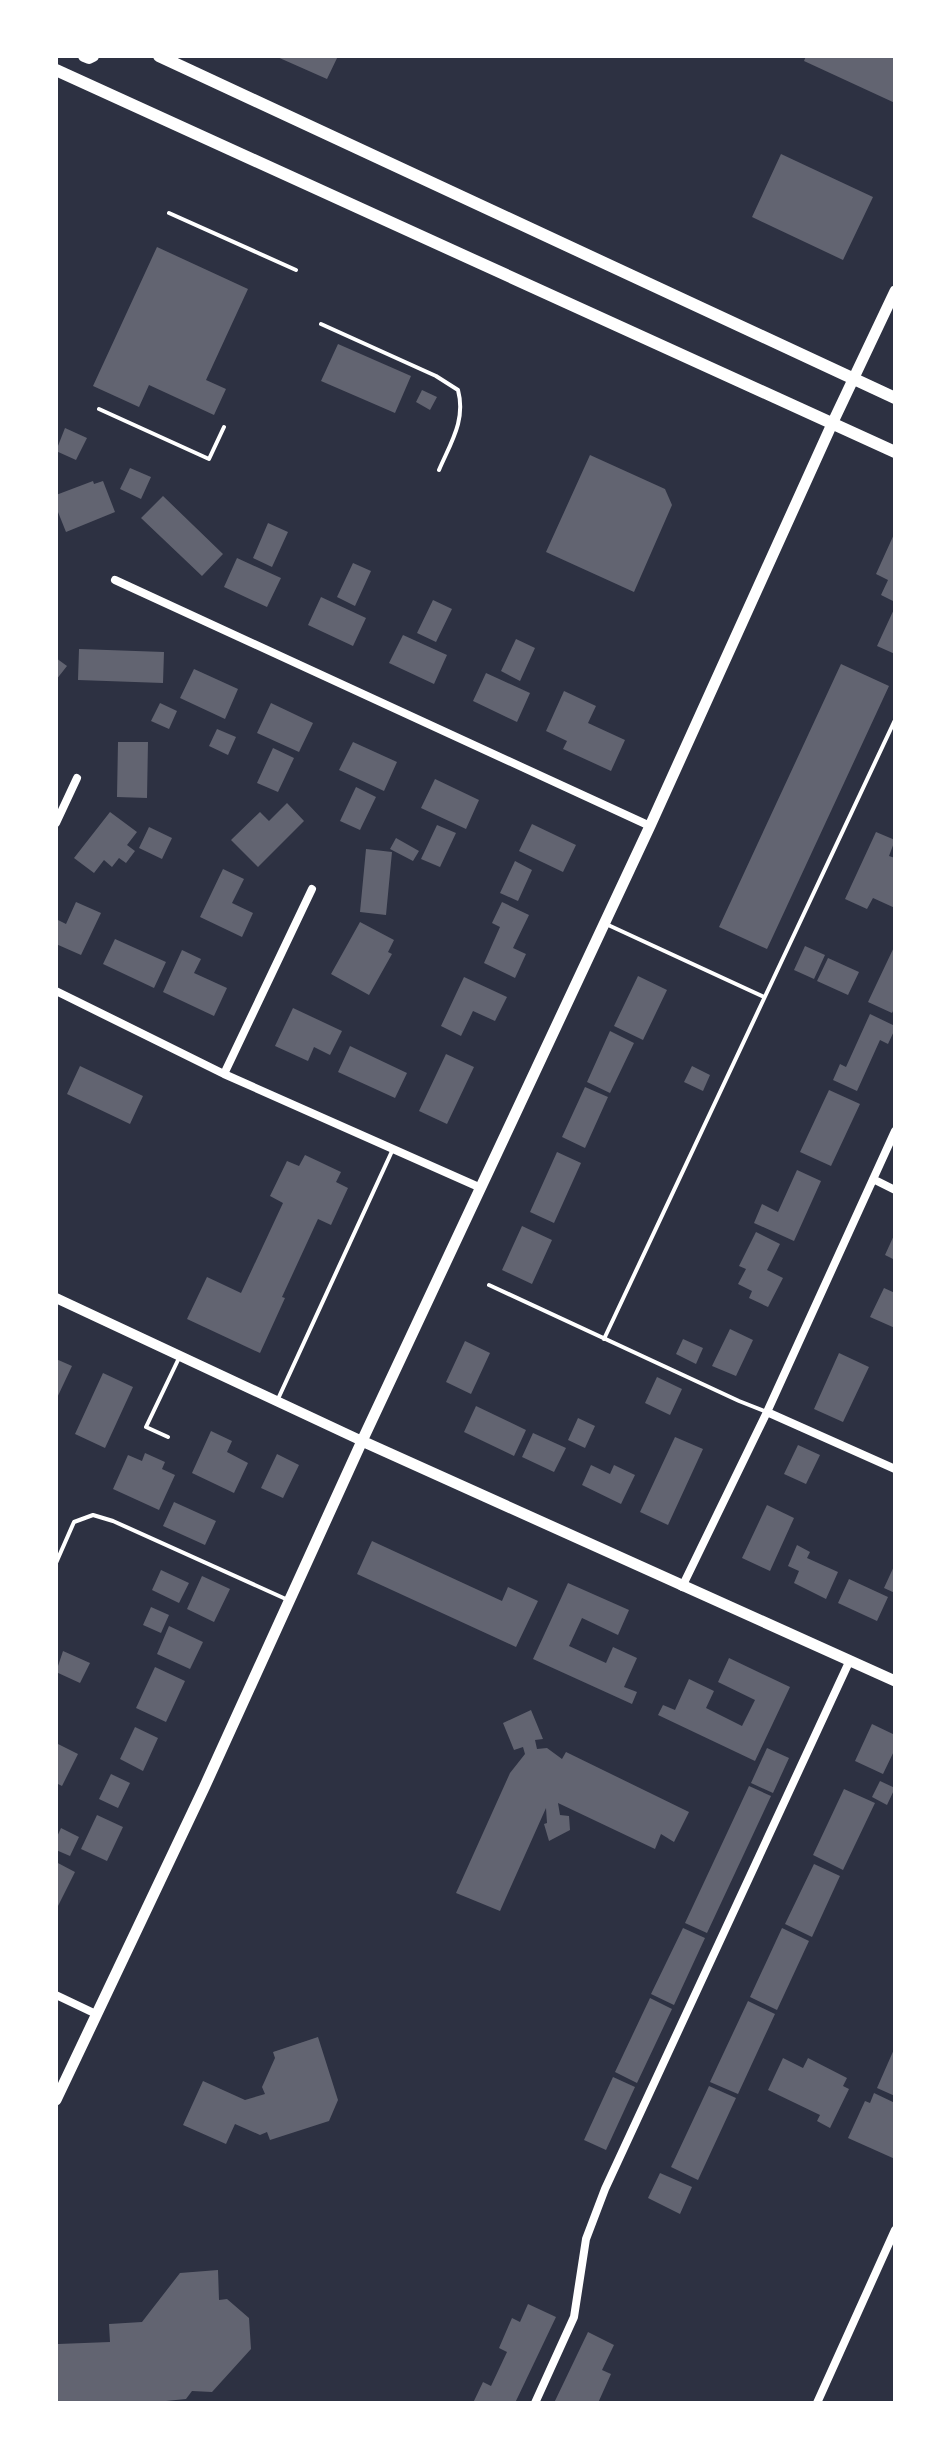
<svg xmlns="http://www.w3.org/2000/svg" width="951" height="2459" font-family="Signika,sans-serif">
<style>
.building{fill:#626471}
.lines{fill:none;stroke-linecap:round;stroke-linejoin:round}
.service{stroke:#fff;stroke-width:4}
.minor{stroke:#fff;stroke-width:8}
.tertiary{stroke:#fff;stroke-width:10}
.secondary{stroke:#fff;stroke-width:11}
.primary{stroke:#fff;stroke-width:12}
</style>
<rect width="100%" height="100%" fill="#2d3142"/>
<path class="building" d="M275 56H338L327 79Z
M806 56H895V103L804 61Z
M781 154 873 197 843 260 752 217Z
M157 247 248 289 206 380 226 389 214 415 149 385 139 407 93 386Z
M338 344 411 376 395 413 321 381Z
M422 390 437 397 430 410 416 402Z
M65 428 87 438 76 460 56 451Z
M590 455 665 489 672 505 634 592 546 552Z
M130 468 151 477 141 499 120 489Z
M93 481 94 484 103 481 115 512 66 532 56 507V495Z
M163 496 223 554 202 576 141 518Z
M268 523 288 532 272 567 253 558Z
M895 532V602L881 595 888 580 876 574Z
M237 558 281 578 267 607 224 587Z
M353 563 371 571 355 606 337 597Z
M321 597 366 618 353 646 308 625Z
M433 600 452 609 436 642 417 633Z
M895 607V654L877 646Z
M403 635 447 655 434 684 389 663Z
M516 639 535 648 520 681 501 671Z
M79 649 164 652 163 683 78 680Z
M56 658 67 666 56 680Z
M841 664 889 686 767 949 719 927Z
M194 669 238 689 225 719 180 698Z
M486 673 530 693 517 722 473 701Z
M564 691 596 706 588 723 625 740 611 771 563 749 567 741 546 731Z
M160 703 177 711 169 729 151 721Z
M271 703 313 723 299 752 257 733Z
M217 729 236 737 228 755 209 746Z
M118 742H148L147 798 117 797Z
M353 742 397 762 384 791 339 770Z
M273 748 294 758 278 792 257 783Z
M435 779 479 800 466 829 421 808Z
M356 787 376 797 360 830 340 821Z
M287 803 304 821 258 867 231 840 260 812 269 821Z
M110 812 137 832 127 845 135 851 126 863 119 858 112 867 104 860 94 873 74 858Z
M532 824 576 845 563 872 519 851Z
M437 825 456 833 440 867 421 859Z
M149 827 172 838 162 859 139 848Z
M876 832 895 840 889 856 895 858V908L873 898 867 909 845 899Z
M396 838 419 851 413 861 390 849Z
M366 849 392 852 386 915 360 912Z
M515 861 532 870 518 901 500 893Z
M223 869 244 879 232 903 253 913 242 937 200 917Z
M76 902 101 913 81 955 56 944V919L66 924Z
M502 902 529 915 513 948 526 954 515 978 484 963 500 927 492 923Z
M360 922 394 940 388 952 392 954 369 995 331 974Z
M115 939 166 962 154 988 103 964Z
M895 945V1007L892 1013 868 1002Z
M805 946 825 955 814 979 794 970Z
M182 950 201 959 194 973 227 988 214 1016 163 992Z
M828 958 859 972 848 995 817 981Z
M638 976 667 990 643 1040 614 1026Z
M464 977 507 997 495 1021 473 1011 461 1036 441 1026Z
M293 1008 342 1031 330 1055 314 1047 308 1061 275 1046Z
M870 1014 895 1026V1029L888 1044 880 1040 857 1091 833 1080 840 1064 846 1067Z
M610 1031 634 1043 610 1093 587 1082Z
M350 1046 407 1073 395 1098 338 1072Z
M446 1054 474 1067 447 1124 419 1111Z
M80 1066 143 1096 130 1124 67 1094Z
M692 1066 710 1075 703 1091 684 1082Z
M585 1087 608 1097 585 1148 562 1137Z
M829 1090 860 1104 831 1166 800 1152Z
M557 1152 581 1163 554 1223 530 1212Z
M305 1155 341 1172 336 1182 348 1188 331 1225 318 1219 282 1297 285 1298 260 1353 187 1319 207 1277 241 1293 283 1203 270 1196 287 1161 299 1166Z
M797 1170 821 1181 794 1241 754 1223 762 1204 778 1212Z
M522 1226 552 1240 532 1284 502 1270Z
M756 1232 780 1244 767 1270 783 1278 768 1307 749 1298 752 1291 738 1284 746 1269 739 1266Z
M895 1233V1260L885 1255Z
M884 1288 895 1293V1328L870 1317Z
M730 1329 753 1340 736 1376 712 1366Z
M683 1339 703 1348 696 1364 676 1354Z
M465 1341 490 1353 471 1394 446 1382Z
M839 1353 869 1367 843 1422 814 1409Z
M56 1359 72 1366 56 1400Z
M103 1373 133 1387 105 1448 75 1434Z
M657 1377 682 1389 670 1415 645 1403Z
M476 1406 526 1430 514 1456 464 1432Z
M578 1418 595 1426 585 1448 568 1440Z
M211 1431 232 1441 227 1452 248 1463 234 1493 192 1473Z
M533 1433 566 1448 554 1472 522 1457Z
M675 1437 703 1449 668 1525 640 1512Z
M798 1445 820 1455 806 1484 784 1474Z
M145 1453 165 1462 162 1469 175 1475 159 1510 113 1489 128 1455 142 1461Z
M277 1454 299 1465 283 1498 261 1488Z
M591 1465 610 1474 614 1465 635 1475 621 1504 582 1485Z
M174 1502 216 1521 205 1545 163 1526Z
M767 1505 794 1518 770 1571 742 1558Z
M372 1541 502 1601 508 1587 538 1601 516 1647 357 1574Z
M797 1545 810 1552 807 1558 838 1572 826 1599 794 1583 799 1571 788 1566Z
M895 1564V1593L884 1588Z
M161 1570 189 1583 179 1603 152 1590Z
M202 1576 230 1589 214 1622 187 1609Z
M849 1579 888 1597 877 1621 838 1603Z
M568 1583 629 1610 618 1635 582 1618 569 1646 606 1663 613 1647 637 1658 624 1687 637 1692 632 1704 533 1659Z
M151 1607 169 1615 161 1633 143 1625Z
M169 1626 203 1642 190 1669 157 1654Z
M63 1651 90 1663 80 1683 56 1672Z
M729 1658 790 1687 755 1761 658 1715 663 1705 675 1710 689 1679 714 1691 706 1708 742 1726 755 1700 718 1682Z
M155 1667 185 1681 166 1722 136 1708Z
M531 1710 543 1739 535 1740 537 1749 547 1748 562 1759 566 1752 689 1812 674 1842 661 1834 655 1849 558 1803 560 1815 569 1816 570 1830 549 1841 544 1824 547 1823 546 1808 500 1911 456 1893 510 1773 525 1754 523 1747 514 1750 503 1723Z
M872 1724 895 1735V1749L883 1774 855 1761Z
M135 1727 158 1738 143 1771 120 1759Z
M56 1743 78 1754 62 1786 56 1783Z
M767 1748 789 1758 773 1793 751 1783Z
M111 1774 130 1783 118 1808 99 1799Z
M880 1781 895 1788 887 1805 872 1797Z
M749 1786 771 1796 707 1933 685 1923Z
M844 1789 875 1803 843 1870 813 1855Z
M97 1815 123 1827 107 1861 81 1849Z
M61 1828 79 1837 70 1856 56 1850V1839Z
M56 1862 75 1872 56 1910Z
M814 1864 840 1876 812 1937 785 1924Z
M683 1928 705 1938 674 2005 651 1994Z
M782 1928 809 1941 777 2010 750 1997Z
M650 1998 672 2009 637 2083 615 2072Z
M748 2001 775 2014 738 2094 710 2082Z
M318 2037 338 2100 329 2121 270 2140 267 2132 260 2135 235 2124 226 2144 183 2125 203 2081 245 2100 265 2094 262 2087 275 2058 273 2052Z
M895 2047V2096L877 2088Z
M783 2058 803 2068 808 2058 847 2078 843 2086 849 2089 830 2128 817 2121 820 2115 768 2090Z
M613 2077 635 2087 606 2150 584 2140Z
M709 2086 736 2098 698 2180 671 2167Z
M874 2093 895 2103V2159L848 2138 865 2101 870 2103Z
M660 2173 692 2187 680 2214 648 2198Z
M218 2270 219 2300 227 2299 249 2318 251 2349 212 2392 192 2391 186 2399 146 2403H56L58 2344 110 2342 109 2324 142 2322 180 2273Z
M528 2304 556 2317 515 2403H473L483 2382 491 2386 507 2352 499 2348 512 2318 520 2322Z
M588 2332 614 2345 602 2370 611 2374 598 2403H554Z"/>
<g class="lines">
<path class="service" d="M169 213 296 270
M321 324 436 376 458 390C466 420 451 442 439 470
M99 409 209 459 224 427
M606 924 764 997
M489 1285 739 1401 767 1412
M604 1339 895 720
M278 1399 393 1149
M168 1437 146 1427 179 1358
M56 1563 74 1522 93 1515 113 1521 288 1600"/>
<path class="minor" d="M115 580 650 826
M56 823 77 778
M56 991 224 1074 481 1188
M224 1074 312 889
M873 1179 895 1190
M767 1412 895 1469
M682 1587 767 1412 895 1131
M56 1995 96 2014
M535 2403 574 2317 586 2239 605 2189 850 1660
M817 2403 895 2230"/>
<path class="tertiary" d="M56 1298 362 1441"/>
<path class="secondary" d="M362 1441 895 1681
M56 2100 204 1788 362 1441 650 826 832 424 895 291"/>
<path class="primary" d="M84 56 89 58 93 56
M159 56 895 398
M56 70 895 452"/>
</g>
<rect width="951" height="2459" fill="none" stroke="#ffffff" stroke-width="116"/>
</svg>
